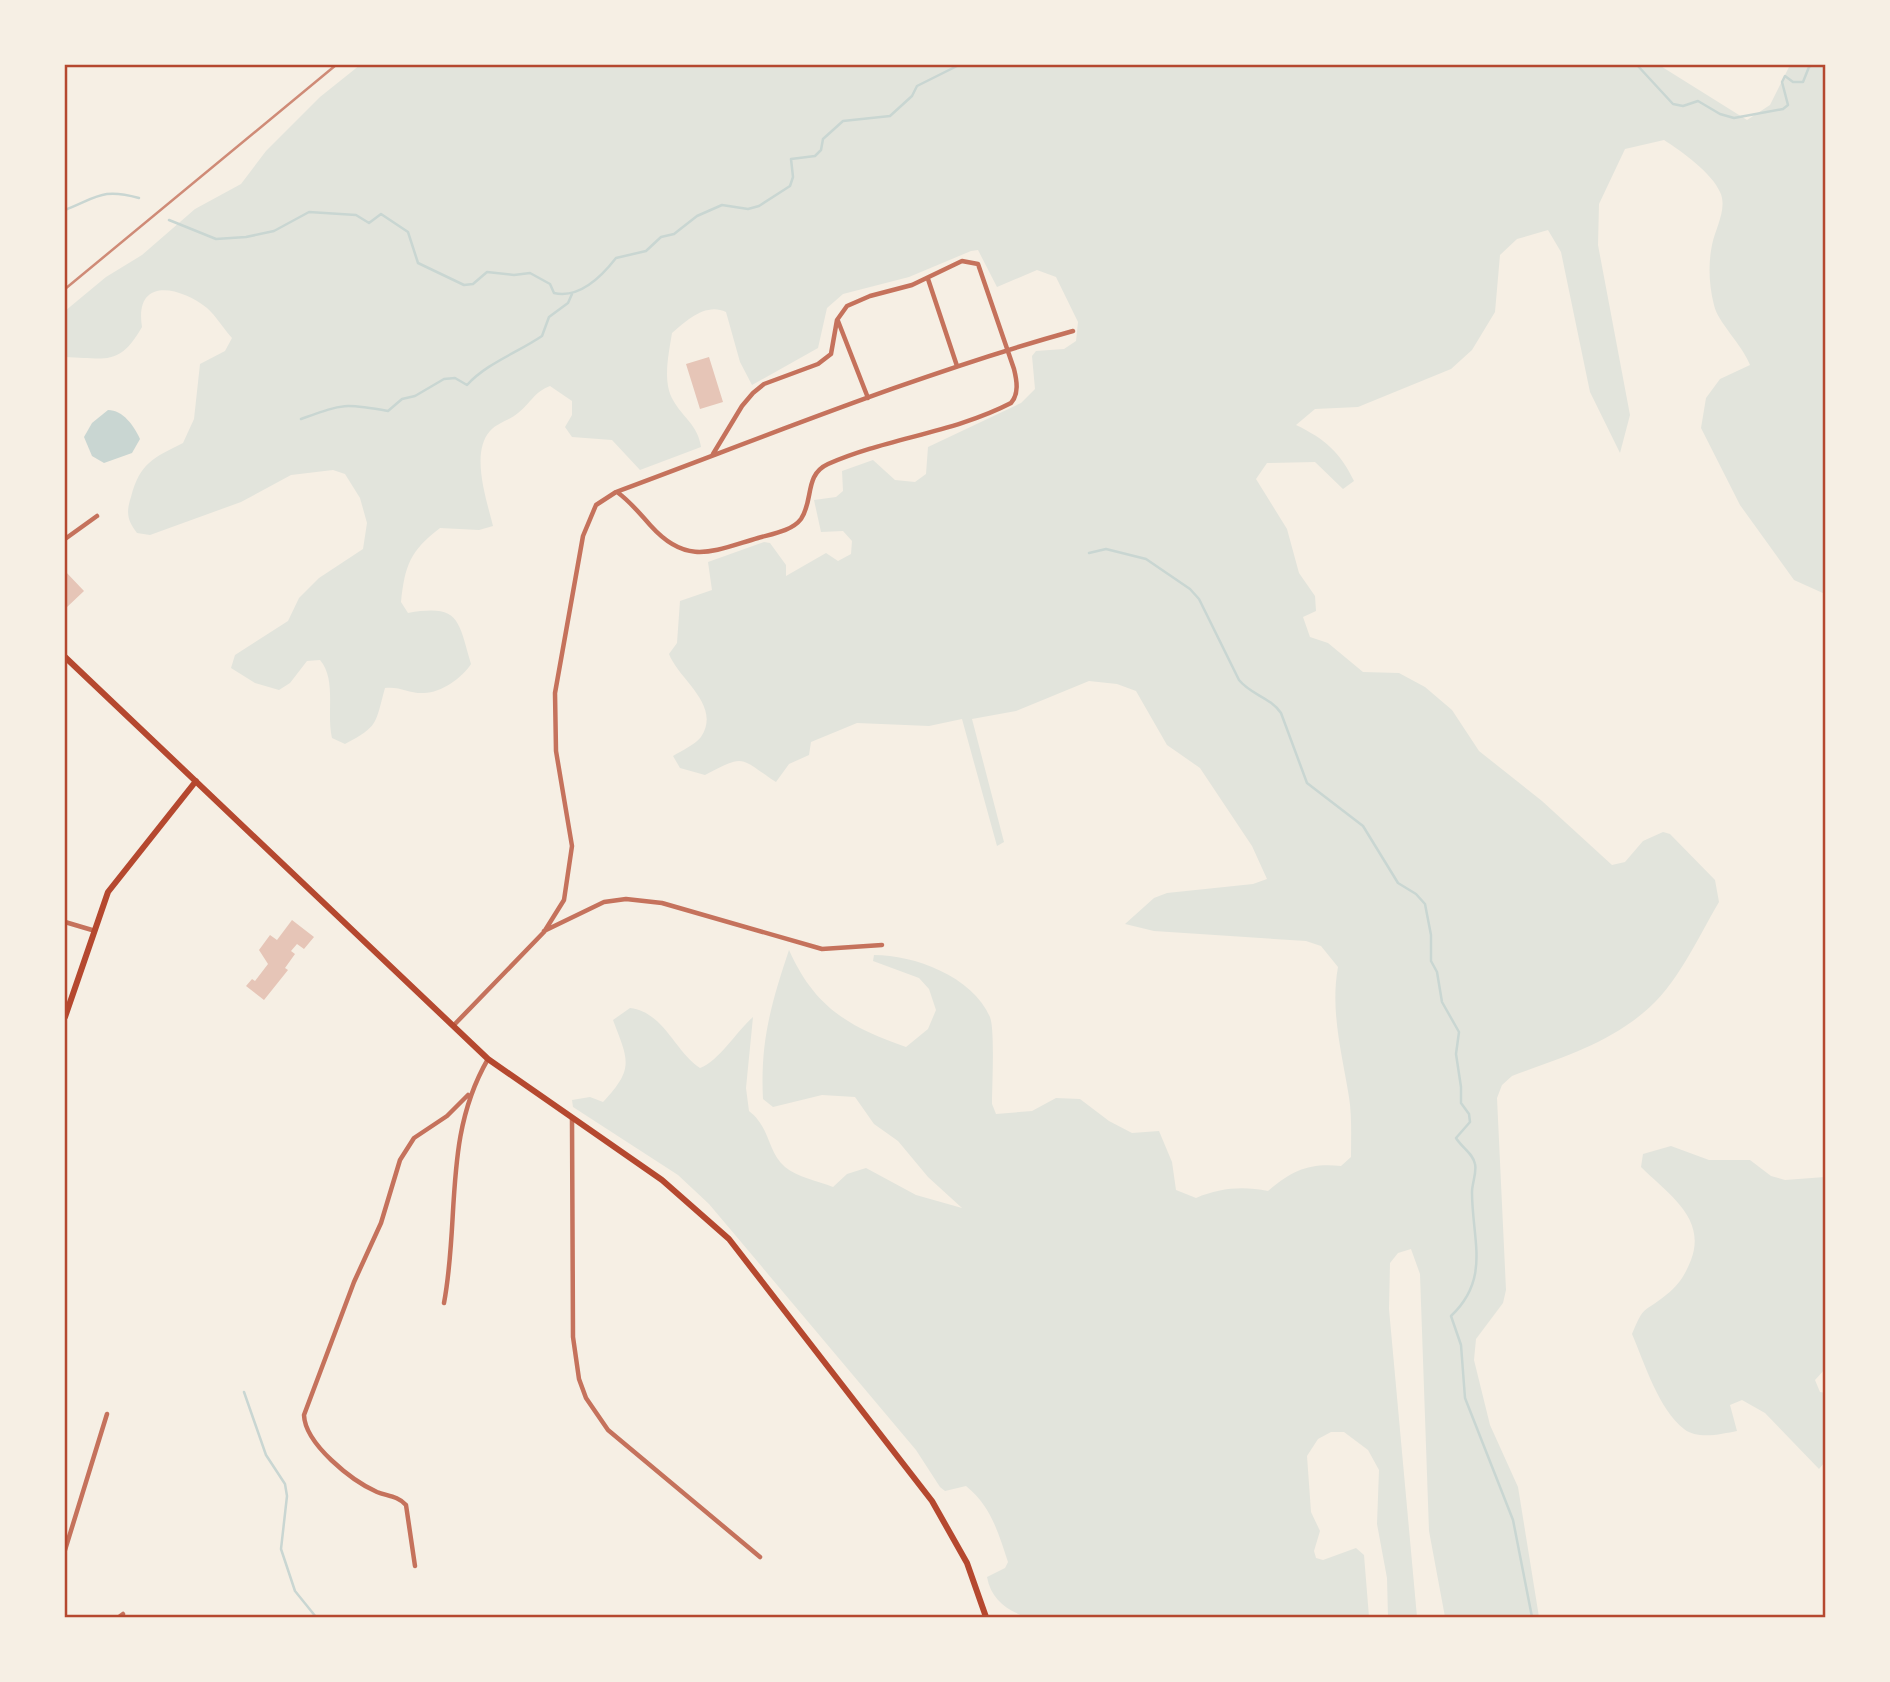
<svg xmlns="http://www.w3.org/2000/svg" width="1890" height="1682" font-family="'Public Sans',sans-serif">
<style>
.green{fill:#e2e4dc}
.water{fill:#c9d6d2}
.lines{fill:none;stroke-linecap:round;stroke-linejoin:round}
.stream{stroke:#c9d6d2;stroke-width:2.5}
.building{fill:#e6c5b7}
.minor{stroke:#c5725c;stroke-width:4.5}
.secondary{stroke:#b5482f;stroke-width:6}
.rail{stroke:#cf8b77;stroke-width:2.5}
.neatline{fill:none;stroke:#b5482f;stroke-width:2.5}
</style>
<rect width="100%" height="100%" fill="#f6efe4"/>
<path class="green" d="M360 65H1659L1747 120 1770 105 1790 65H1825V594L1794 580 1740 505 1701 428 1706 398 1720 379 1750 365C1742 344 1718 323 1714 305 1709 286 1708 264 1712 245 1715 229 1728 208 1720 192 1712 173 1681 151 1664 140L1625 149 1599 204 1598 245 1630 415 1620 453 1590 392 1561 252 1548 230 1517 239 1500 255 1495 312 1472 350 1451 369 1358 407 1315 409 1296 425C1325 439 1340 452 1354 481L1343 489 1315 462 1267 463 1256 479 1287 529 1299 573 1315 596 1316 611 1303 617 1310 637 1328 643 1363 672 1399 673 1425 687 1452 710 1479 751 1542 801 1612 865 1625 862 1643 841 1663 832 1670 834 1715 880 1719 902C1697 939 1677 986 1643 1013 1605 1045 1557 1059 1512 1076L1502 1085 1497 1098 1506 1290 1503 1303 1476 1339 1474 1360 1490 1425 1518 1487 1539 1617H1445L1429 1531 1420 1274 1411 1249 1398 1253 1390 1263 1389 1309 1417 1617H1388L1387 1578 1377 1524 1379 1470 1368 1450 1344 1432H1331L1318 1439 1307 1456 1311 1512 1320 1531 1314 1551 1316 1558 1323 1560 1356 1548 1364 1555 1369 1617H1026C1006 1610 991 1599 987 1577L1005 1568 1008 1562C998 1532 991 1506 966 1486L945 1491 940 1487 916 1450 709 1204 678 1175 573 1107 572 1100 590 1097 603 1102C635 1068 628 1060 613 1020L630 1008C664 1012 675 1052 700 1068 719 1061 736 1032 753 1017L746 1088 749 1111C771 1128 767 1152 785 1167 797 1177 818 1181 833 1187L847 1174 866 1168 916 1195 962 1208 928 1177 898 1141 874 1124 855 1097 822 1095 773 1107 763 1099C760 1042 771 1004 789 950 815 1008 849 1027 906 1047L928 1029 936 1010 929 989 919 978 873 961 874 955C914 955 972 976 990 1017 995 1030 992 1087 992 1104L996 1114 1032 1111 1056 1098 1080 1099 1109 1121 1132 1133 1159 1131 1172 1162 1176 1190 1196 1198C1220 1188 1242 1186 1268 1191 1293 1170 1309 1163 1341 1166L1351 1157C1351 1137 1352 1116 1349 1097 1342 1053 1330 1011 1338 967L1321 946 1306 941 1154 931 1125 924 1154 898 1167 893 1253 884 1267 879 1252 846 1200 768 1167 745 1136 691 1117 684 1089 681 1016 711 972 719 1004 842 997 846 962 719 929 726 857 723 811 742 809 755 789 764 776 782C738 757 746 754 705 775L680 768 673 756C681 751 696 744 701 737 722 705 679 680 669 654L677 643 680 601 712 590 708 562 764 542 770 543 786 565V576L826 553 838 561 851 554 852 541 843 531 821 532 814 500 836 497 843 491 842 471 873 460 895 480 915 482 926 474 928 447 1021 403 1035 389 1032 356 1036 351 1064 349 1076 341 1078 322 1056 277 1037 270 997 287 978 250 971 251 909 277 843 294 827 308 818 348 752 385 740 362 726 312C706 302 686 321 672 333 669 353 662 381 673 400 683 418 698 425 701 447L640 470 612 440 572 437 565 427 572 415V401L550 386C534 392 530 404 518 413 510 420 497 423 490 431 470 453 487 501 493 526L479 530 440 528C410 551 405 565 401 602L408 613C460 604 458 620 471 664 463 677 441 693 424 693 410 694 400 686 385 688 375 724 379 726 345 744L332 738C326 713 337 680 320 660L307 661 290 683 279 690 255 683 231 668 235 655 288 621 299 598 319 578 363 549 367 523 360 498 345 474 333 470 291 475 241 502 150 535 137 533C127 520 126 512 131 497 140 463 153 458 183 443L194 419 200 364 225 351 232 338C224 329 216 316 207 308 179 286 134 277 142 327 119 367 106 358 65 357V311L106 277 142 255 195 209 241 184 266 151 320 97Z
M1671 1146 1709 1160H1750L1771 1176 1785 1180 1825 1177V1369L1815 1380 1820 1392 1825 1393V1462L1819 1469 1765 1413 1742 1400 1730 1405 1737 1431C1721 1434 1698 1440 1684 1429 1659 1410 1644 1362 1632 1334 1645 1303 1643 1314 1666 1295 1679 1285 1685 1275 1691 1260 1707 1218 1668 1194 1641 1167L1643 1154Z"/>
<path class="water" d="M108 410C123 410 134 426 140 439L132 453 104 463 92 456 84 437 92 423Z"/>
<g class="lines">
<path class="stream" d="M1637 65 1673 104 1683 106 1698 101 1720 114 1734 118 1783 109 1788 105 1782 82 1785 76 1793 82H1803L1809 67 1813 65
M65 210C98 197 102 188 139 198
M169 220 216 239 246 237 274 231 309 212 356 215 369 223 381 214 408 232 418 263 464 285 473 284 487 272 514 275 530 273 550 284 554 293C580 299 602 276 616 258L646 251 661 237 674 234 697 216 722 205 748 209 759 206 790 186 793 177 791 159 815 156 821 150 823 139 843 121 890 116 912 96 917 86 959 65
M301 419C343 404 343 403 388 411L402 399 415 396 444 379 455 378 467 385C487 363 517 353 542 336L549 317 568 303 572 294
M1089 553 1106 549 1146 559 1190 589 1199 599 1239 680C1251 695 1270 697 1281 713L1307 783 1363 826 1398 883 1416 894 1425 904 1431 935V961L1437 972 1442 1002 1459 1032 1456 1054 1461 1087V1103L1469 1114 1470 1122 1456 1138C1462 1148 1473 1153 1475 1164 1477 1173 1472 1183 1472 1192 1472 1240 1491 1278 1451 1316L1461 1345 1465 1398 1513 1520 1532 1617
M244 1392 266 1455 285 1484 287 1496 281 1549 295 1591 316 1617"/>
</g>
<path class="building" d="M709 357 723 402 700 409 686 364Z
M65 571 84 591 66 608 65 606Z
M292 920 314 937 304 949 297 944 291 951 295 954 285 968 288 970 264 1000 246 986 252 979 255 981 268 964 259 950 270 935 277 940Z"/>
<g class="lines">
<path class="minor" d="M928 279 957 366
M838 321 868 398
M617 492C631 502 640 514 651 526 687 566 713 551 758 538 772 534 792 531 801 519 814 500 804 475 828 464 887 438 953 433 1011 403 1019 394 1017 381 1014 369L978 264 962 261 912 285 870 296 847 306 837 320 831 354 818 364 764 384 753 393 742 406 713 454
M65 539 97 516
M65 922 92 930
M544 931 604 902 626 899 662 903 822 949 882 945
M453 1026 544 932 564 900 572 846 556 751 555 693 583 536 596 505 616 492C767 436 918 374 1073 331
M572 1119 573 1337 579 1379 586 1398 608 1430 760 1557
M444 1303C460 1219 443 1136 488 1059
M65 1550 107 1414
M415 1566 406 1505C398 1496 387 1496 377 1492 352 1481 305 1444 304 1415L354 1282 381 1223 400 1160 414 1138 447 1116 468 1095
M119 1617 123 1614"/>
<path class="secondary" d="M65 657 488 1059 662 1180 729 1239 932 1501 967 1563 986 1617
M65 1017 108 892 196 781"/>
<path class="rail" d="M65 289 336 65"/>
</g>
<rect width="1890" height="1682" fill="none" stroke="#f6efe4" stroke-width="133"/>
<rect x="66" y="66" width="1758" height="1550" class="neatline"/>
</svg>
